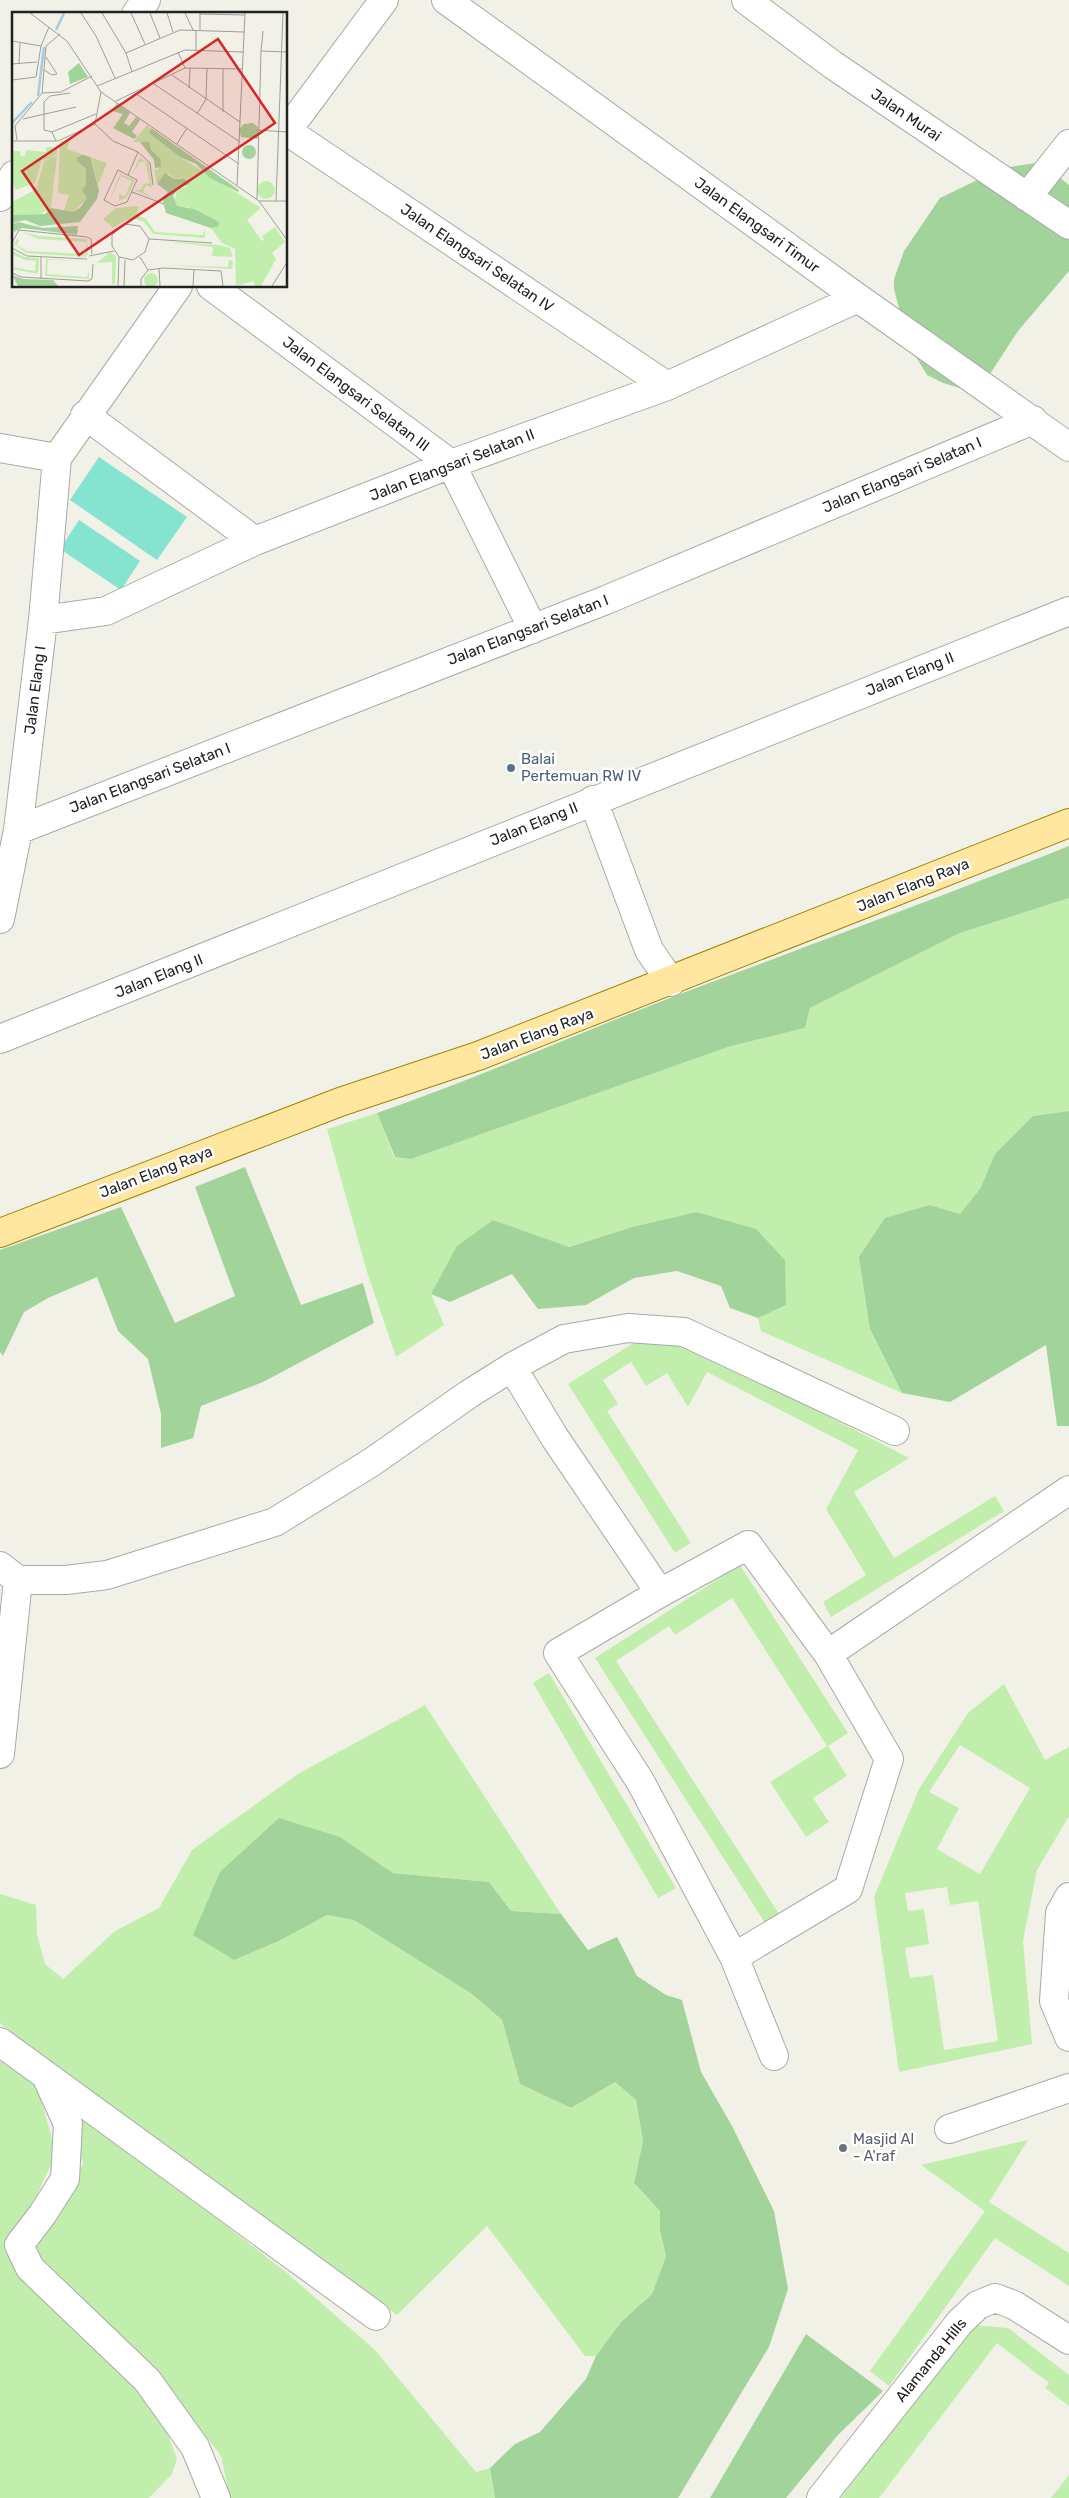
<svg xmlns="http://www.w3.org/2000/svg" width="1069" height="2498" font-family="Rubik,sans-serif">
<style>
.grass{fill:#c2eead;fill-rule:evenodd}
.forest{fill:#a2d39b}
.pitch{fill:#84e4cf}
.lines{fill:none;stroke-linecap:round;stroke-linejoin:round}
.minor-casing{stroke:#a9a9a9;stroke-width:30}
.major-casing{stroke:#a08600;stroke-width:30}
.minor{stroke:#fff;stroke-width:28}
.major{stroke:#ffe6a1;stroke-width:28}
.service-dot{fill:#5c6f8a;stroke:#fff;stroke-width:2}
.worship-dot{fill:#6b7280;stroke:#fff;stroke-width:2}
.labels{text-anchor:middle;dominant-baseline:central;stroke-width:5;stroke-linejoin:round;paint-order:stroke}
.street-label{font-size:15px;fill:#222;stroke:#fff}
.service-label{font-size:15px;fill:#4e5e75;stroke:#fff;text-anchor:start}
.worship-label{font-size:15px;fill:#5b616d;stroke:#fff;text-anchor:start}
.inset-river{fill:none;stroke:#a7cbe2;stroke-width:2.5}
.inset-road{fill:none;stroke:#9f9e99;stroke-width:1}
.view{fill:#d62828;fill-opacity:0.15;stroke:#d62828;stroke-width:2.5}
.inset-edge{fill:none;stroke:#222;stroke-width:2.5}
</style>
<rect width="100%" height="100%" fill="#f2f1e8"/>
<path class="grass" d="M1069 898V1111L1033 1116 995 1154 980 1189 960 1214 930 1205 870 1329 902 1393 761 1331 758 1318 786 1305 696 1212 632 1227 568 1247 493 1220 431 1294 444 1325 396 1357 367 1272 327 1129 377 1113 394 1157 411 1159 731 1046 805 1028 810 1008 960 933Z
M643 1337 685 1342 909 1458 854 1492 894 1558 995 1496 1004 1511 831 1617 823 1602 866 1575 826 1509 858 1450 707 1372 688 1407 667 1373 646 1386 631 1362 603 1380 618 1404 607 1411 691 1543 675 1553 568 1384Z
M740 1565 848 1733 828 1746 847 1776 813 1798 829 1822 806 1837 770 1782 827 1746 732 1598 675 1635 669 1626 616 1661 781 1917 767 1926 595 1658Z
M549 1673 676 1888 658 1898 533 1683Z
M1004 1684 1045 1760 1069 1747V1816L1037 1870 1023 1941 1032 2044 899 2072 874 1897 919 1789 968 1713ZM960 1745 1030 1788 980 1874 937 1849 959 1808 929 1792ZM947 1887 950 1905 978 1901 998 2041 944 2050 933 1975 910 1978 905 1948 929 1944 924 1909 908 1911 905 1893Z
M425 1705 561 1914 510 1911 489 1882 393 1873 340 1837 234 1960 279 1941 327 1915 354 1920 472 1994 502 2020 520 2084 571 2108 615 2082 636 2100 643 2141 634 2183 660 2211V2230L666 2256 652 2294 621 2322 596 2356H585L487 2226 397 2315 73 2084 0 2023V1894L36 1905 37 1934 45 1964 63 1979 115 1931 159 1908 192 1850 298 1774Z
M0 2061 38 2087 56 2154 33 2203 20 2222 10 2258 71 2324 116 2360 161 2416 177 2459 172 2474 149 2498H0Z
M72 2104 287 2273 374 2349 476 2472 490 2468 495 2498H230L221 2456 178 2400 32 2249 69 2194 83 2163 77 2147Z
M1028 2140 989 2202 1069 2253V2286L995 2238 889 2386 870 2371 985 2211 921 2165Z
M973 2325 1008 2328 1069 2375V2406L1045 2388 1049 2383 997 2343 879 2498H841Z
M1069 2475V2498H1051Z"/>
<path class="forest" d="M1036 163 1054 173 1069 185V271L1018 331 986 380 970 387 960 388 943 383 927 375 909 345 894 289V279L904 251 940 198 1002 168Z
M1069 846V898L960 933 810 1008 805 1028 731 1046 411 1159 395 1157 377 1113C480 1077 579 1033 680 994 810 945 940 897 1069 846Z
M1069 1111V1426H1057L1046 1345 950 1402 902 1393 870 1329 859 1257 885 1218 930 1205 960 1214 980 1189 995 1154 1033 1116Z
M245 1167 301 1305 363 1283 374 1323 263 1382 201 1406 193 1438 161 1448V1414L148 1359 118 1331 97 1277 48 1298 24 1312 3 1356 0 1352V1250L121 1207 175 1323 235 1296 195 1187Z
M696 1212 756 1229 785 1260 786 1305 758 1318 730 1308 721 1286 677 1271 634 1278 586 1305 538 1309 512 1274 450 1302 431 1294 457 1246 493 1220 569 1247 632 1227Z
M279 1818 340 1837 393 1873 489 1882 511 1911 561 1914 588 1950 617 1937 637 1976 666 1995 682 2000 701 2072 732 2126 774 2211 788 2289 769 2347 678 2498H495L490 2468 515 2444 540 2432 586 2379 596 2356 621 2322 652 2294 666 2256 660 2230V2211L634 2183 643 2141 636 2100 615 2082 571 2108 520 2084 502 2020 472 1994 354 1920 327 1915 279 1941 234 1960 193 1935 220 1872Z
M806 2334 883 2391 837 2436 786 2498H710Z"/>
<path class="pitch" d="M99 457 187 517 157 560 70 500Z
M79 520 140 561 121 590 60 549Z"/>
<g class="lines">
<g class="minor-casing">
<path id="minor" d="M446 0 858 298 1069 447
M746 0 833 65 1069 225
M136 14 146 0
M287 131 667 386
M286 132 384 0
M0 197 14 175
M1027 197 1069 144
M211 286 451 464 533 629
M85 415 255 541
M0 448 57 458
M43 620 106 611 255 541 451 464 667 386 858 298
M593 800 649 950 671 982
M18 830 606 600 1033 420
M0 919 18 830 43 620 57 458 178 286
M0 1039 1069 611
M512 1367 564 1339 628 1328 684 1332 895 1431
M748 1545 828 1654 889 1759 848 1889 734 1957 640 1781 558 1653 660 1593Z
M0 1566 18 1580H66L107 1575 275 1522 372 1462 469 1394 512 1367 555 1438 660 1593
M828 1654 1069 1490
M0 1754 18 1580
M1069 1897 1060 1913 1054 2001 1069 2037
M734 1957 774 2056
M0 2042 376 2316
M46 2076 68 2124 65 2179 42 2215 19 2245 30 2268 147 2380 195 2447 216 2498
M949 2129 1069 2088
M821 2498 960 2322 978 2305 995 2298 1014 2305 1069 2340"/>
</g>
<g class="major-casing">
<path id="major" d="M0 1233 340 1102 478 1056 1069 823"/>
</g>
<use href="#minor" class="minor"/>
<use href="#major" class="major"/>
</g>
<circle class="service-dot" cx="511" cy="768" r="5"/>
<circle class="worship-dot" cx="843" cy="2148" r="5"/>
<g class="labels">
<g class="street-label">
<text transform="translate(906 115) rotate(34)">Jalan Murai</text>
<text transform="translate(757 225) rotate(36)">Jalan Elangsari Timur</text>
<text transform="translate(477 258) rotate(34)">Jalan Elangsari Selatan IV</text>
<text transform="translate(356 394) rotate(37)">Jalan Elangsari Selatan III</text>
<text transform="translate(452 465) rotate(-21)">Jalan Elangsari Selatan II</text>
<text transform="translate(902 475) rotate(-23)">Jalan Elangsari Selatan I</text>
<text transform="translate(528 630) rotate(-21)">Jalan Elangsari Selatan I</text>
<text transform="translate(910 674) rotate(-22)">Jalan Elang II</text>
<text transform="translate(35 690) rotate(-83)">Jalan Elang I</text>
<text transform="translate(150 778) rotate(-21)">Jalan Elangsari Selatan I</text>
<text transform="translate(534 824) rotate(-22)">Jalan Elang II</text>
<text transform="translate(913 885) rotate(-22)">Jalan Elang Raya</text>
<text transform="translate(159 976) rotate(-22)">Jalan Elang II</text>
<text transform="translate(537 1034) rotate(-21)">Jalan Elang Raya</text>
<text transform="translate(156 1172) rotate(-21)">Jalan Elang Raya</text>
<text transform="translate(931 2360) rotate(-51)">Alamanda Hills</text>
</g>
<g class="service-label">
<text x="521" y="759">Balai<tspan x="521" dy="17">Pertemuan RW IV</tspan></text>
</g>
<g class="worship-label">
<text x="853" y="2139">Masjid Al<tspan x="853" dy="17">- A'raf</tspan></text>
</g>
</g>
<g transform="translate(12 12)">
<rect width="275" height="275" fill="#f2f1e8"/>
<path d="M135 113 168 145 249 196 235 208 250 229 252 228 250 224 263 215 273 230 260 241 264 247 249 274H243L241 269 224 274 223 237 210 231 199 216 205 215 200 206 175 195H165L162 189 166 176 175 175 168 166 162 167 157 161 145 172 142 157 146 158 148 146 128 130H121ZM58 127 55 137 95 151 86 173 80 151 65 149 74 157 76 186 61 200 52 198 57 183 46 181 48 130ZM34 135H45V141L40 146 30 148 23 171 4 178 0 170V139H8L9 144H13L14 138 34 140ZM45 144 39 196 28 202 0 203V190L21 179 25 174 32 149ZM128 145 137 152 140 176 134 173 131 180 141 186 123 178H129L132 172 138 171 133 149 128 150 120 162ZM108 162 123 168 115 185 107 189V182L113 184 120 169 109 164 97 190ZM245 178a9 9 0 1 1 18 0a9 9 0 1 1-18 0ZM123 194 127 195 124 202 134 207 143 220 191 223 193 216V226L141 222 132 210 124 207 114 208 101 216 91 207 104 196ZM8 219 26 224 75 227 76 242 74 245 14 241 2 232 5 227 7 228 5 233 15 239 73 242 75 230 26 227ZM152 229 206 233 218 236 221 245 200 244 201 235ZM0 239 13 245 27 246 26 262 0 257V255L23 259 24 249 13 248 0 242ZM98 240 104 244 103 272H100V250L85 251ZM34 247 70 249 36 248 35 262 75 265 77 258V267L33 264ZM217 248 221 249 220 257 151 253 216 255ZM132 268a7 7 0 1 1 14 0a7 7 0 1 1-14 0Z" fill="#c2eead"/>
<path d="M67 51 76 65 58 72 56 60ZM105 91 118 101 112 111 117 114 124 105 128 108 120 120 125 124 122 127 101 116 111 102 100 99ZM241 111 246 115V127L229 125 227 117 232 112ZM139 116 227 178 226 180 198 166 184 152 168 145 137 121ZM128 130H137L139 138 148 146 149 155 143 156 142 148ZM230 140a7 7 0 1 1 14 0a7 7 0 1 1-14 0ZM71 143 78 145 87 178 85 187 68 210 28 214 13 208 0 211V203L33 202 39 196 61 200 68 196 75 186 70 178 74 173V157L65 149V145ZM153 161 162 167H173L178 172 167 176 161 184 165 194 182 197 200 206 208 211 205 215 199 216 154 201 150 186 156 180 145 172ZM6 210 31 216 66 214 65 223 10 216 2 220 0 212ZM0 263 11 267 41 268 46 274H6Z" fill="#a2d39b"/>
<path class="inset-river" d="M44 18 52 1M26 84 32 35M0 111 20 90"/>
<path class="inset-road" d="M18 1 55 29 89 80 247 189 275 228M69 1 84 24 103 66M90 1 114 41 120 60M119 1 133 32M138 1 148 26M155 1 161 20M173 1 181 18M188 2 233 3M188 18V1M0 29 29 34M184 38V19M249 39 251 19M166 40 173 56M114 41 168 18 232 20M0 52 25 50M7 52 8 31M211 57V100M32 58 40 63 45 62 34 45M160 63 228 110M0 68 24 65 29 34 37 15M142 72 228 130M85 74 173 38 231 40M177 76 178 56M89 80 83 112 101 129 126 140 116 163M30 81 49 80 80 64M123 81 227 152M104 89 173 56 230 57M185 102 194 87 195 56M11 107 64 95M245 118 275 120M40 120 84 102M5 128 3 114 30 81 34 34 48 22M0 129H46L83 112M44 129 40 120 32 118V90L38 84 58 81M165 132 175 116M126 140 138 151 141 173M106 158 125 168 115 190 103 194 92 188ZM225 173 233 1M120 180 152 192M245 187 249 39 275 40M247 189H275M264 189 271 1M137 227 200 231M0 231 7 218 75 225 79 227 80 242M0 236 15 244 75 247M77 244 102 239M29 245V266M128 245 136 258 129 267V274M147 256 148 274M136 258 151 256 209 259 211 274M0 261 9 265 76 269 80 267 81 252M106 274 107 245 100 234V223L112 212 128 214 137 227 133 240 121 248 107 245M112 274 113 248M181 274 182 257M260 274 275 250"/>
<path class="view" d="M206 27 263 111 67 243 10 159Z"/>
<rect width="275" height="275" class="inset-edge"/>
</g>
</svg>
